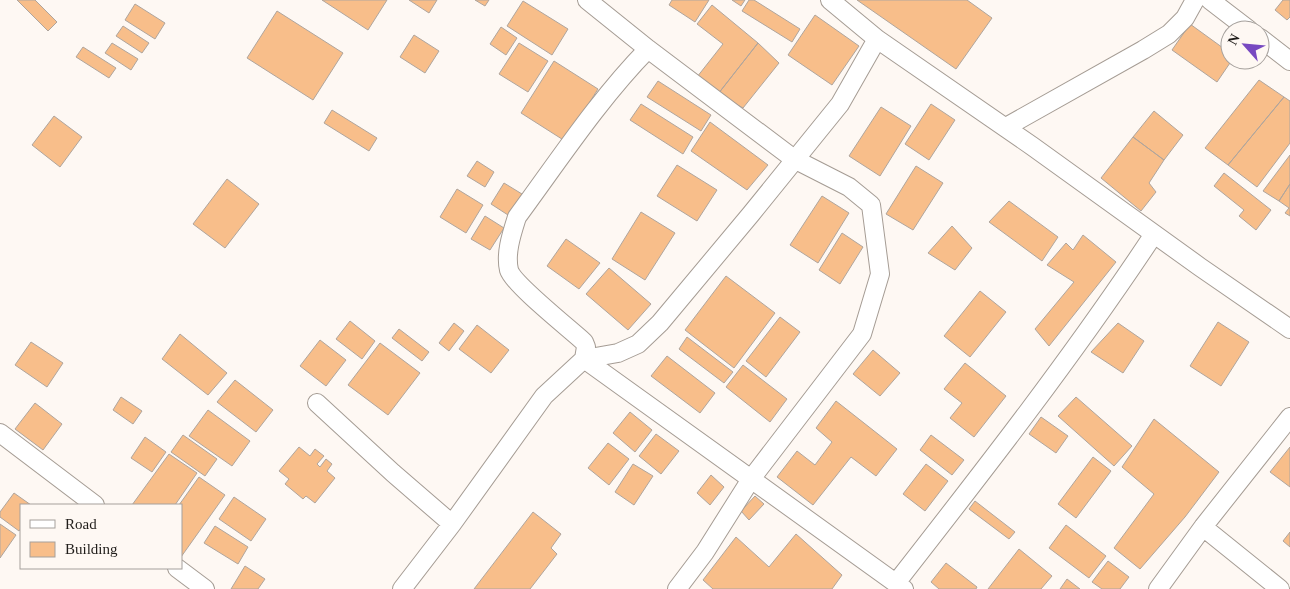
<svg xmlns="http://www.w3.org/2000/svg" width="1290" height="589" font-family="Georgia,serif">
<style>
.building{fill:#f8be8a;stroke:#afa59d}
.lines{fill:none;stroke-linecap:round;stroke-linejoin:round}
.street-casing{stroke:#a59c94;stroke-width:20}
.street{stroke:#fff;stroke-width:18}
</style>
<rect width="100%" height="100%" fill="#fef8f3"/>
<path class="building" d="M17 0H35L57 22 48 31Z
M322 0H387L368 30Z
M409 0H437L429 13Z
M475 0H489L485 6Z
M672 0H709L695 22 669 5Z
M732 0H745L741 6Z
M749 0H754L800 29 792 42 742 11Z
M857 0H967L992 18 956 69Z
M1283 0H1290V17L1287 20 1275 10Z
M523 1 568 29 552 55 507 26Z
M135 4 165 23 155 39 125 20Z
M712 5 758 43 718 94 697 77 723 44 697 24Z
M277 11 343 53 313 100 247 58Z
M815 15 859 46 832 85 788 55Z
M1190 24 1230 53V60H1232L1217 82 1172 50Z
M123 26 149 43 142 53 116 36Z
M501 27 517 38 506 55 490 44Z
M414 35 439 51 425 73 400 57Z
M112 43 138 59 131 70 105 53Z
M519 43 548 61 528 92 499 74Z
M758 43 779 63 743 108 718 94Z
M83 47 116 68 109 78 76 57Z
M554 61 598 89 565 141 521 113Z
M1259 80 1284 97 1228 165 1205 148Z
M658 81 711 115 701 131 647 97Z
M1284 97 1290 101V143L1257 187 1228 165Z
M641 104 693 137 683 154 630 120Z
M931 104 955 120 929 160 905 144Z
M881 107 911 126 880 176 849 156Z
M332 110 377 138 369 151 324 123Z
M1154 111 1183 135 1164 160 1133 137Z
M54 116 82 137 60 167 32 145Z
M710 122 768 165 747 190 691 151Z
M1133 137 1164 160 1149 183 1156 192 1141 211 1101 178Z
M1290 155V184L1279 201 1263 191Z
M477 161 494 172 485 187 467 176Z
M677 165 717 190 697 221 657 196Z
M916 166 943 183 913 230 886 214Z
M1224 173 1271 210 1256 230 1239 216 1244 210 1214 186Z
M227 179 259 204 225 248 193 224Z
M504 183 522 194 508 215 491 204Z
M1290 184V216L1285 213 1289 208 1279 201Z
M457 189 483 205 466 233 440 217Z
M822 196 849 213 818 263 790 245Z
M1009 201 1058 237 1042 261 989 222Z
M641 212 675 233 645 280 612 259Z
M485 216 504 228 490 250 471 239Z
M952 226 972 248 955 270 928 253Z
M842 233 863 247 840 284 819 270Z
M1083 235 1116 262 1049 346 1035 329 1074 282 1047 265 1066 243 1073 250Z
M566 239 600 263 579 289 547 266Z
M609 268 651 304 628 330 586 294Z
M726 276 775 313 734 368 685 330Z
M980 291 1006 312 970 357 944 336Z
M780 317 800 332 766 377 746 361Z
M350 321 375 341 362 359 336 339Z
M1218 322 1249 342 1221 386 1190 366Z
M454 323 464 331 449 351 439 343Z
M1118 323 1144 341 1123 373 1091 352Z
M477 325 509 350 491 373 459 349Z
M399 329 429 352 422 361 392 338Z
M180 334 227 373 208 395 162 359Z
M687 337 733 372 724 383 679 349Z
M320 340 346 360 326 386 300 366Z
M31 342 63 363 47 387 15 365Z
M380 343 420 373 388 415 348 385Z
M873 350 900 373 880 396 853 374Z
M667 356 715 393 700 413 651 376Z
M965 363 1006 396 974 437 950 418 962 403 944 389Z
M743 365 787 399 770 422 726 387Z
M235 380 273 410 256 432 217 402Z
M121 397 142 411 133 424 113 410Z
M1076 397 1132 446 1114 466 1058 416Z
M836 401 897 449 876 476 851 457 813 505 777 477 797 451 815 465 832 442 816 428Z
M35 403 62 424 43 450 15 429Z
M208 410 250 441 232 466 189 436Z
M630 412 652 430 635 452 613 433Z
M1041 417 1068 436 1056 453 1029 434Z
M1154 419 1219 472 1185 517 1140 569 1114 548 1154 494 1122 467Z
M656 434 679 451 661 474 639 456Z
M183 435 217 459 205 476 171 452Z
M931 435 964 460 952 475 920 450Z
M145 437 166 452 152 472 131 458Z
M608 443 629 459 609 485 588 468Z
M299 447 310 456 315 449 324 456 317 464 320 467 326 459 332 464 327 471 335 478 315 503 306 496 303 499 285 484 289 479 279 471Z
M1290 447V487L1270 472Z
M169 454 197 473 175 505H132Z
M1093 457 1111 471 1076 518 1058 504Z
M633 464 653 476 634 505 615 492Z
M926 464 948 481 925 511 903 494Z
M711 475 724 487 710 505 697 493Z
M199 477 225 495 181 557V505H179Z
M14 493 31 505H21V528L19 531 0 517V512Z
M755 496 764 504 749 520 741 511Z
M234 497 266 519 251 541 219 519Z
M975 501 1015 532 1009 539 969 509Z
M533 512 561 534 551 548 557 554 530 589H474Z
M0 524 16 535 0 558Z
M1066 525 1106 556 1089 578 1049 548Z
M215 526 248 547 238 564 204 543Z
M1290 532V547L1283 541Z
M796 534 842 575 832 589H713L703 580 736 537 769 567Z
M1019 549 1052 576 1041 589H988Z
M1108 561 1129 577 1120 589H1102L1092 582Z
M946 563 977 587 976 589H939L931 582Z
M245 566 265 579 258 589H231Z
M1067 579 1080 589H1060Z"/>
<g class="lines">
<g class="street-casing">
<path id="street" d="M587 0 648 49 794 159 849 187 871 205 880 274 862 334 751 479 705 552 677 589
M830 0 877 39 1032 146 1200 267 1290 329
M1210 0 1249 30
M1260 38 1290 61
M648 49C599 99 559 160 517 217 512 233 505 253 509 270 513 284 570 329 584 342L586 347 584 359 904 589
M1006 127 1143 50 1169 34 1185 18 1195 0
M317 403 393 473 452 524
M0 433 95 505
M1203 527 1280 589
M177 568 205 589
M896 583C985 469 1074 355 1154 234
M402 589 452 524 544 396 584 359 618 353 638 344 660 323 751 214 840 104 877 39
M1158 589 1203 527 1290 417"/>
</g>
<use href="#street" class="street"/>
</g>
<rect x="20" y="504" width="162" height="65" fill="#fef8f3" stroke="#a5a09c"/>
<rect x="30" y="520" width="25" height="8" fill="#ffffff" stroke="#a5a09c"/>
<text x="65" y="529" font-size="15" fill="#201d1a">Road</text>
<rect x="30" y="542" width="25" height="15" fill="#f8be8a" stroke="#a5a09c"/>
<text x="65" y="554" font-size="15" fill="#201d1a">Building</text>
<g transform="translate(1245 45) rotate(297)"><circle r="24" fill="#fef8f3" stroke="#a5a09c"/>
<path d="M0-4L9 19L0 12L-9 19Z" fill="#7749c1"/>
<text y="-8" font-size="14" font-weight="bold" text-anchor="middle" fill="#201d1a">N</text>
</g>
</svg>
